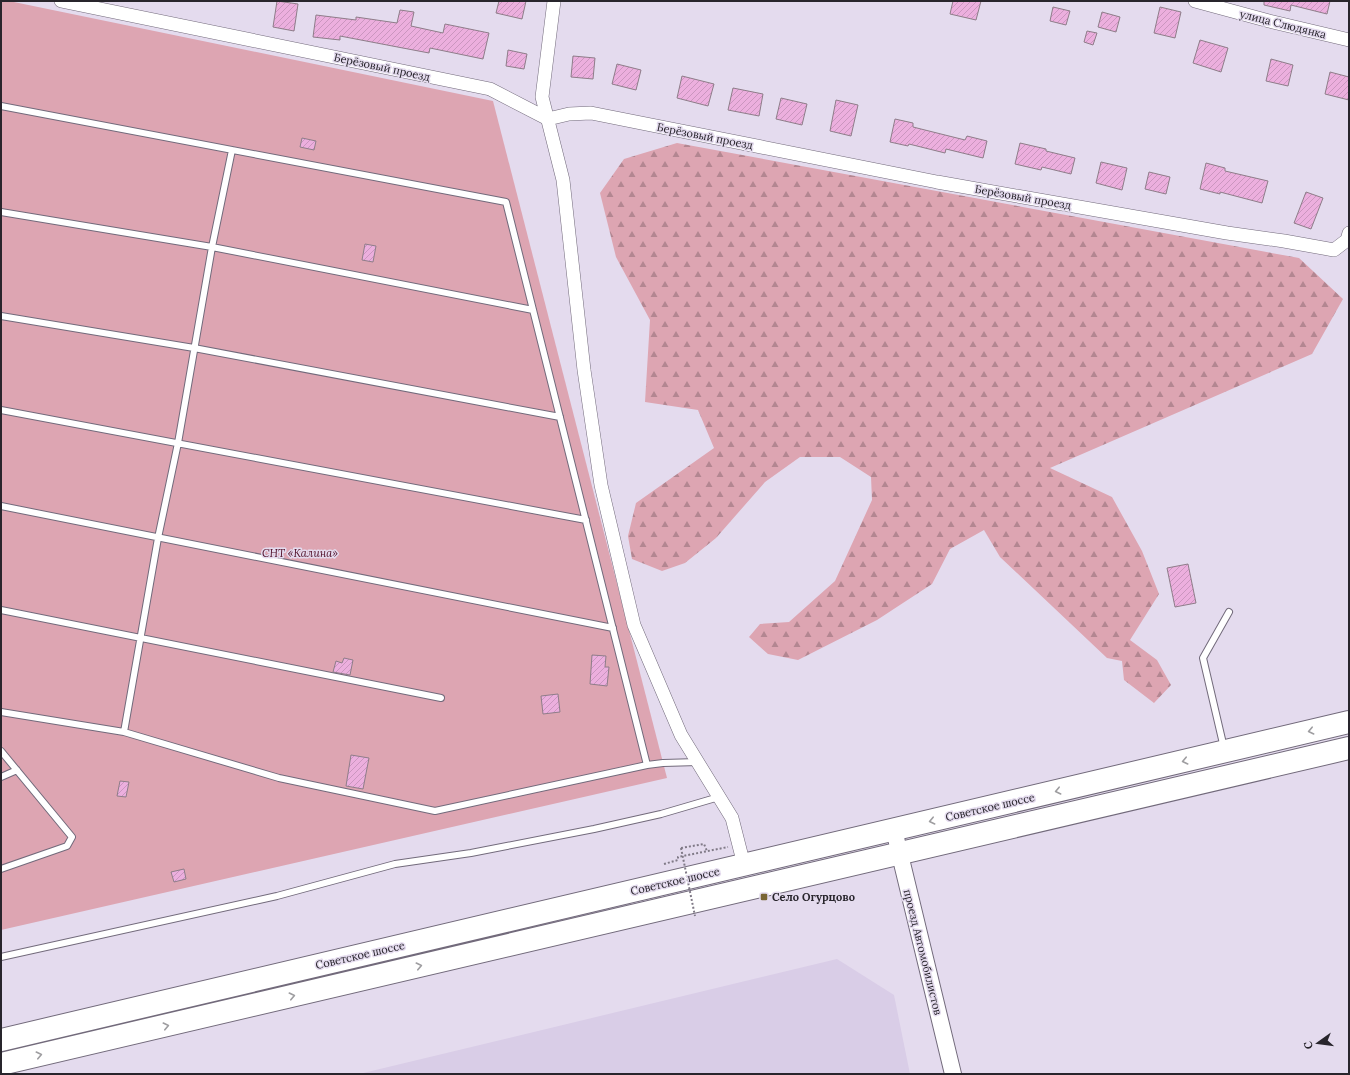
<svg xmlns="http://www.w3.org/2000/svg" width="1350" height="1075" font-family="Lora,serif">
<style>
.built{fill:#d9cde7}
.forest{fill:url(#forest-firs)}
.garden{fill:#dda5b2}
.building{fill:url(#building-hatch);stroke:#8e7d89}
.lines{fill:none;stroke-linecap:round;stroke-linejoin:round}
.service-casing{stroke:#726a7b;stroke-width:8}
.minor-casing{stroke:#726a7b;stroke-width:14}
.tertiary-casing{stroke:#726a7b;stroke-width:18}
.trunk-casing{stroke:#726a7b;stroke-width:24}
.path{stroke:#807a87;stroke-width:2;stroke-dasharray:2 2;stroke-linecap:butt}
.service{stroke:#fff;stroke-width:6}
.minor{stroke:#fff;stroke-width:13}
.tertiary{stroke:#fff;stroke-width:16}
.trunk{stroke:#fff;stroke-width:22}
.path-bridge{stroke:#807a87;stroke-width:2;stroke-dasharray:2 2;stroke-linecap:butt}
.oneway{stroke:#9e9da0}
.poi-dot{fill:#796534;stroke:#e4dbee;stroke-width:1.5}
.labels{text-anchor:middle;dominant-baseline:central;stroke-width:3;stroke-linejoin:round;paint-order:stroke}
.street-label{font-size:11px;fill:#28252c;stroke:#e4dbee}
.park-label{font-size:11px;font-style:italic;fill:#500d27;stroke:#e4dbee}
.poi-label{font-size:11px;font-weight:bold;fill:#28252c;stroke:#e4dbee;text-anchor:start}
</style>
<defs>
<pattern id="forest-firs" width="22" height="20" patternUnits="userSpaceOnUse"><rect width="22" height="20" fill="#dda5b2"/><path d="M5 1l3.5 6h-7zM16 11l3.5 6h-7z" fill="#b38691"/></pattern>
<pattern id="building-hatch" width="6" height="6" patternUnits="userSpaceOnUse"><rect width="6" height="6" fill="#ecafde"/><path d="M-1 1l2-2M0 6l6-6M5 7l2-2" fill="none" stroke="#ca96bf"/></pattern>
</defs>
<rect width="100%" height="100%" fill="#e4dbee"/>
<path class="built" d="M837 959 894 995 910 1074H359Z"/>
<path class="forest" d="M677 143 1299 258 1343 299 1312 354 1050 468 1112 497 1142 551 1159 594 1130 640 1157 660 1171 685 1154 703 1124 680 1122 661 1107 658 1000 557 984 530 950 549 932 584 877 620 798 660 768 654 749 637 760 624 789 622 835 581 872 500 871 477 840 457H800L765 482 716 538 685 563 662 571 632 559 628 536 636 503 714 448 698 410 645 402 650 320 616 257 600 193 624 159Z"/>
<path class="garden" d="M1 1H9L493 101 667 778 1 930Z"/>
<path class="building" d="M277 1 298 4 294 31 273 27Z
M499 1H526L522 19 496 13Z
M953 1H981L976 20 950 14Z
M1264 1H1330L1327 14 1291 5 1290 11 1264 5Z
M1053 7 1070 11 1066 25 1050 21Z
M1160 7 1181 12 1175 38 1154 33Z
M400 10 414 12 411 26 443 33 445 24 489 33 483 59 430 48 429 53 340 36V40L313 37 316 15 356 20V17L397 23Z
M1102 12 1120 17 1116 32 1098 27Z
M1087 31 1097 33 1093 45 1084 42Z
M1200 40 1228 48 1221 72 1193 63Z
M508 50 527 54 524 69 506 66Z
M573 56 595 58 593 79 571 77Z
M1271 59 1293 65 1288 86 1266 81Z
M617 64 641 70 636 90 612 84Z
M1330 72 1349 77V100L1325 94Z
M682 76 714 84 708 106 677 98Z
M733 88 763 94 759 116 728 110Z
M781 98 807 104 802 125 776 119Z
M836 100 858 105 851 136 830 131Z
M895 119 913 123V127L965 140 967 136 987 141 983 158 946 149 945 153 909 144 908 146 890 142Z
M302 138 316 141 314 150 300 147Z
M1020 143 1046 149V151L1075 158 1071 174 1042 167 1041 170 1015 164Z
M1101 162 1127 168 1122 190 1096 183Z
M1206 163 1225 168V171L1268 181 1262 203 1220 192V194L1200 189Z
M1149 172 1170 177 1166 194 1145 189Z
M1306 192 1323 198 1311 229 1294 223Z
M365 244 376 246 373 262 362 260Z
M1188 564 1196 603 1175 607 1167 568Z
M592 655 606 656 605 667H609L607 686 590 684Z
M344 658 353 660 350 675 333 672 336 661 342 663Z
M558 694 560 712 543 714 541 696Z
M351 755 369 758 363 789 346 786Z
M120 781 129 782 126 797 117 796Z
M184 869 186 879 174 882 171 872Z"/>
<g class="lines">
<g class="service-casing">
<path id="service" d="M1 106 506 202 647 765 663 763 698 762
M232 150 212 247 178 443 158 538 124 732 279 778 435 811 647 765
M1 212 212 247 533 310
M1 316 194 348 560 417
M1 410 586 520
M1 506 613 628
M1 610 441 698
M1 712 124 732
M1224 748 1203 658 1229 612
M1 751 72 837 67 846 1 869
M1 777 17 770
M1 957 277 896 395 864 471 853 594 829 661 814 719 797"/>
</g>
<g class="minor-casing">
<path id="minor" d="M61 1 490 89 548 119 569 114 591 113 937 182 1227 233 1284 241 1334 250 1347 240 1349 233
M554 1 542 97 563 180 584 370 601 485 634 625 681 735 732 818 744 865
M1195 1 1269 21 1349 40"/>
</g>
<g class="tertiary-casing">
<path id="tertiary" d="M894 830 953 1074"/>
</g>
<g class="trunk-casing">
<path id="trunk" d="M1 1040 1349 722
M1 1064 1349 748"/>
</g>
<path class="path" d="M681 848 704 844 707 851
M664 864 678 860V857L728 847"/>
<use href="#service" class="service"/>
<use href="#minor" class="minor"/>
<use href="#tertiary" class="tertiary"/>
<use href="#trunk" class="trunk"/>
<path class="path-bridge" d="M681 848 695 916"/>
</g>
<defs><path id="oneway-chevron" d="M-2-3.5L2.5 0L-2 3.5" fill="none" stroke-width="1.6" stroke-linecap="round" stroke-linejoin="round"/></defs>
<g class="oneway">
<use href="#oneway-chevron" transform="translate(1311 731) rotate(167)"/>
<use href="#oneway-chevron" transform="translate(1185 761) rotate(167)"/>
<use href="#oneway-chevron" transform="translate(1058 791) rotate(167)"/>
<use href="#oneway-chevron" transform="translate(932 821) rotate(167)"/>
<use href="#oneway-chevron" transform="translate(419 966) rotate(-13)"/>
<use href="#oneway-chevron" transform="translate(292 996) rotate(-13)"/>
<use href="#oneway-chevron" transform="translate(166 1026) rotate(-13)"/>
<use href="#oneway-chevron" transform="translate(39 1055) rotate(-13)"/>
</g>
<rect class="poi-dot" x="760" y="893" width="8" height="8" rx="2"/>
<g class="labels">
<g class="street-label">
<text transform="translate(1283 24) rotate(14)">улица Слюдянка</text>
<text transform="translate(382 67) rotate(12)">Берёзовый проезд</text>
<text transform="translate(705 136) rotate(11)">Берёзовый проезд</text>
<text transform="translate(1023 197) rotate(10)">Берёзовый проезд</text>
<text transform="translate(990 807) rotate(-13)">Советское шоссе</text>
<text transform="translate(675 881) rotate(-13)">Советское шоссе</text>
<text transform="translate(923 952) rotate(76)">проезд Автомобилистов</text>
<text transform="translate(360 955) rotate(-13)">Советское шоссе</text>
</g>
<g class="park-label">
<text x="300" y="553">СНТ «Калина»</text>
</g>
<g class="poi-label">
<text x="772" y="897">Село Огурцово</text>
</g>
</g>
<rect width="1350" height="1075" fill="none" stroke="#28252c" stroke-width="4"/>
<g transform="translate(1318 1043) rotate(256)" stroke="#e4dbee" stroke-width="3" paint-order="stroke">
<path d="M0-3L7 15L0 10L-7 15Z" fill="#28252c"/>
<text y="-6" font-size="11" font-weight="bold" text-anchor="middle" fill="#28252c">С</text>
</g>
</svg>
